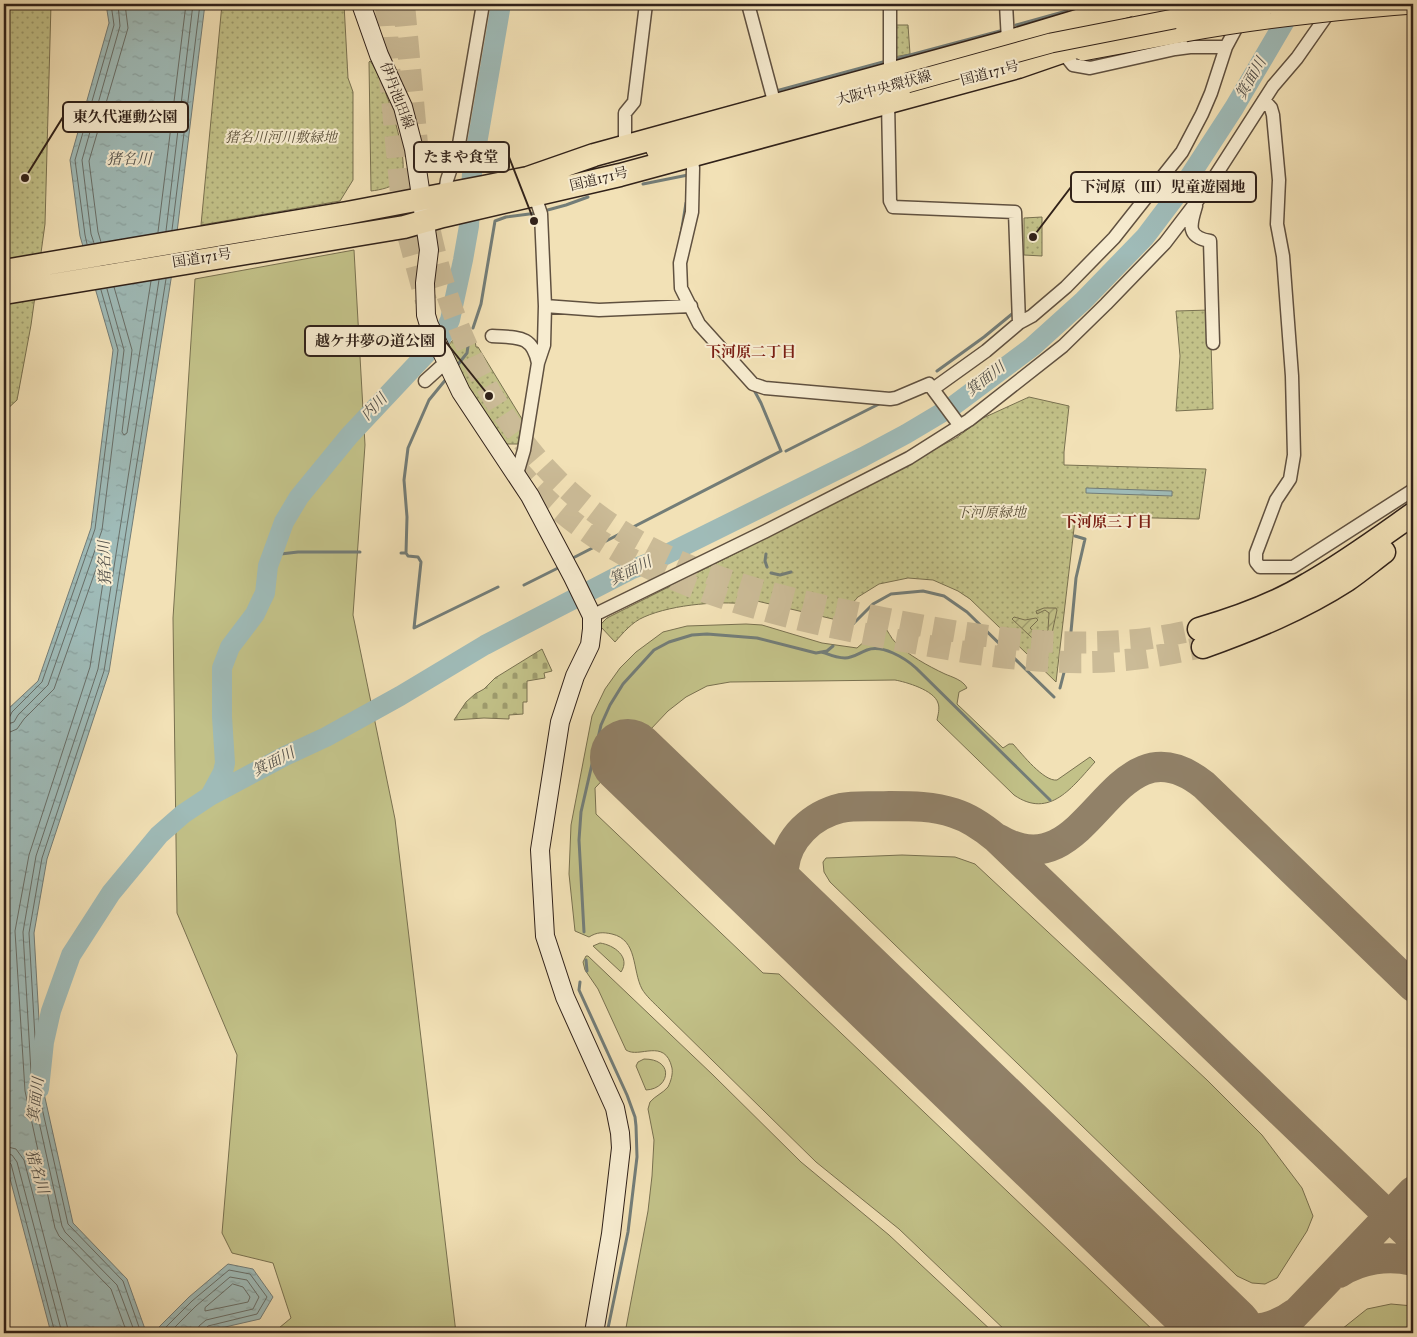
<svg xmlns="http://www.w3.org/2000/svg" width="1417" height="1337" font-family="Vollkorn,'Noto Serif JP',serif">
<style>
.grass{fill:#c2c188;stroke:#797150}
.cemetery{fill:url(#cemetery-stones);stroke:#797150}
.park{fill:url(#park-dots);stroke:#797150}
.garden{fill:url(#garden-furrows);stroke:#797150}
.water{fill:url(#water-ripples);stroke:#737d78}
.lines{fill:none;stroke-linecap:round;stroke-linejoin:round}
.shore{stroke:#686e68;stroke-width:1}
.stream{stroke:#737d78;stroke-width:3}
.river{stroke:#9fbbb8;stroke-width:20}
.taxiway{stroke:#918168;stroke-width:30}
.runway{stroke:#918168;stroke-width:76}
.highway-tunnel{stroke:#cbbb97;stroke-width:22;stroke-dasharray:22 11;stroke-linecap:butt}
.street-casing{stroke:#605140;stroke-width:15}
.secondary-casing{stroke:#302119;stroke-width:20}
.primary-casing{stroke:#302119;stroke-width:21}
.highway-casing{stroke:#302119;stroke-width:25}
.street{stroke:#f7ecd0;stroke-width:12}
.secondary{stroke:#f7ecd0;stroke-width:18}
.primary{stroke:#f2e1b6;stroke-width:19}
.highway{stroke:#f2e1b6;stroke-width:22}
.primary-bridge-casing{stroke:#302119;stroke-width:21;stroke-linecap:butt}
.primary-bridge{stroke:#f2e1b6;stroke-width:19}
.labels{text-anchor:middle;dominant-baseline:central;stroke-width:4;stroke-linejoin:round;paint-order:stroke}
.street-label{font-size:14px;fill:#302119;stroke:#f7ecd0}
.park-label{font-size:14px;font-style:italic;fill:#5c513a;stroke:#f7ecd0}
.water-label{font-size:15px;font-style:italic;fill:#514f49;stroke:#f7ecd0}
.neighbourhood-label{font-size:15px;font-weight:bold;fill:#7a1f14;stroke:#f7ecd0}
.leader{fill:none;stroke:#302119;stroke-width:2}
.callout-dot{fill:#302119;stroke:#f7ecd0;stroke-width:2}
.callout{fill:#f7ecd0;stroke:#302119;stroke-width:2}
.callout-label{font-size:15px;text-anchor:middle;font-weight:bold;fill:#302119}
</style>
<defs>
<pattern id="cemetery-stones" width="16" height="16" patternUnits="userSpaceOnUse" patternTransform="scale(1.25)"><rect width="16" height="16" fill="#c2c188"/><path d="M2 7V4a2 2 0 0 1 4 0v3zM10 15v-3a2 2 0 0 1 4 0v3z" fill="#9e9c6e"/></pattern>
<pattern id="park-dots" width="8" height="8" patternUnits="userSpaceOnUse" patternTransform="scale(1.25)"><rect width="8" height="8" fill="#c2c188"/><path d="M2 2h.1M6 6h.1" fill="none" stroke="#9e9c6e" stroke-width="1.8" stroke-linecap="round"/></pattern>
<pattern id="garden-furrows" width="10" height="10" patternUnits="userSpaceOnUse" patternTransform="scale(1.25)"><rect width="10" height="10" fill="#c2c188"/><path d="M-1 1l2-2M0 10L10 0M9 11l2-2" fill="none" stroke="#9e9c6e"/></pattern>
<pattern id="water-ripples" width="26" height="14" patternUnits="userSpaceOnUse" patternTransform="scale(1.25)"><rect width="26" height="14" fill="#9fbbb8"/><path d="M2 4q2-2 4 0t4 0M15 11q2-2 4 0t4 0" fill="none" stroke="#89a09e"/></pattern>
</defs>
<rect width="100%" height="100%" fill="#f2e1b6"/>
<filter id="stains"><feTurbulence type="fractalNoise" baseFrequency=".004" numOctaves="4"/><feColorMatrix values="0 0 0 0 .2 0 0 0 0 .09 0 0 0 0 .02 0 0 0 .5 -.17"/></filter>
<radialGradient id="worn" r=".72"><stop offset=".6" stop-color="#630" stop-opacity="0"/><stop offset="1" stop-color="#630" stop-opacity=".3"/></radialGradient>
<path class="grass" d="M354 250 365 445 353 615 395 819 456 1333H273L291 1318 273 1263 232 1253 222 1233 237 1055 177 913 173 618 195 279Z
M746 624 762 625 822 643 857 648 874 633 884 626C888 631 891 638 895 642 908 655 928 666 945 674 952 677 963 680 967 688L959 692 957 704 1003 748 1009 744H1013C1022 754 1044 782 1057 780L1090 757 1095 762C1073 786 1050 820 1014 795L937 720C938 715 940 708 938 703 934 690 906 682 895 680L730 682 707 686 686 697 668 711 595 788 596 814 763 973 779 974 1156 1333H1008L899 1229 816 1162 660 1009C654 1003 646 996 642 989 632 970 638 940 612 934 603 932 597 932 589 937L575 931 569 874 571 825 592 716 605 689 620 668 636 652 663 632 687 626Z
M902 855 955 857 975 864 1207 1080 1262 1135 1302 1188 1313 1216 1307 1231 1277 1278 1265 1284 1252 1283 1237 1276 830 882 824 872 823 862 826 858Z
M600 943C614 945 631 957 621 972L593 946Z
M586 956H588L713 1075 801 1162 889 1235 994 1333H625L648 1211 652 1176 654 1140 648 1109 650 1102C655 1096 663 1093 668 1087 671 1081 673 1074 672 1068 665 1037 639 1059 626 1050L598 989 585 970 583 962Z
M644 1059C675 1059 670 1089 646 1090L636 1066 638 1062Z
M1391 1304 1413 1306V1333H1337L1367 1309Z"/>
<path class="cemetery" d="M542 649 552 671 544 673 545 678 527 681V702H523V714L509 715V719L484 718 454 720 466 702 475 694 484 689 495 678Z"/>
<path class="park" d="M4 4H51L45 224 31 325 17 400 4 412Z
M222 4H344L348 78 353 92V180L340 201 201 225Z
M894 25H908L910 54 894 57Z
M370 61C383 76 413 164 400 180 394 187 380 190 371 191L369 62Z
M1042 217V256L1024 255V218Z
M1210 310 1213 409 1176 411 1180 356 1176 311Z
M453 340H475L476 347H478L522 419 518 444H503L475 403 447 347Z
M1029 397 1069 406 1064 452V465L1206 469 1199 519 1112 517 1075 520 1056 682 970 599 958 591 933 580 908 578 879 584 858 597 837 620 757 601 755 605C724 600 673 604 644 617 632 622 623 633 615 642L601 627V624L607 618 802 520 956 438 983 418Z"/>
<path class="garden" d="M1044 608H1056L1057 610 1049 647 1046 651 1012 619 1014 617 1025 620 1036 618 1038 620 1030 628 1038 635 1043 630 1046 633 1048 630 1049 613 1045 610 1037 614 1036 611Z"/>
<path class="water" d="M106 4H205L172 273 109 672 47 859 34 933 43 1089 73 1223 127 1279 145 1329 156 1330 189 1297 228 1264 253 1269 273 1297 260 1319 199 1333H51L4 1156V730L7 710 38 681 91 528 113 350 80 236 70 160 109 23Z
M1086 488 1172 491V496L1086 493Z"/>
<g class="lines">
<path class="shore" d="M172 230 200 4
M166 231 193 4
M158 232 186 4
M101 242 98 232 89 161 128 28 125 4
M94 243 91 234 82 160 120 26 118 4
M87 244 85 235 75 160 114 25 111 4
M114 287 132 350 122 432 124 435 127 433 151 281
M4 719 9 718 12 712 42 682 95 529 118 350 101 290
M4 725 14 722 18 715 48 685 102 530 124 350 107 289
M4 733 10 732 17 729 24 719 54 689 103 549 107 548 108 550 90 667 29 855 15 931 25 1091 55 1228 59 1236 111 1289 127 1333
M4 1146 16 1149 24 1160 69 1333
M4 1153 12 1155 17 1162 62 1333
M4 1160 8 1161 11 1164 55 1333
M233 1284 243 1287 250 1297 248 1302 205 1311V1308Z
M135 1333 117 1285 65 1232 62 1226 32 1090 23 932 36 856 98 669 159 280
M143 1333 140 1330 123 1281 68 1224 38 1090 29 933 42 858 104 671 166 279
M160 1333 192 1301 229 1270 250 1274 267 1297 257 1314 208 1326 205 1329 204 1333
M169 1333 196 1306 230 1277 247 1280 259 1297 253 1309 206 1320 199 1326 198 1333"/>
<path class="stream" d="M1016 25 1063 12 1067 10 1068 4
M895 59 1000 31
M776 91 883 62
M643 184 688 175
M544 211 566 205 588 197
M681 234 686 203
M473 328 481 304 495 221 506 217 537 213
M456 367 467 353 469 339
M937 371 984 337 1012 314
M786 451 881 403
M401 553H406L407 517 404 480 408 448 429 400 447 378
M406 553 408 556 418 557 421 562 414 628 498 587
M766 554 765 561 767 567
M272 555 298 552H360
M571 559 781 451 761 403 754 390
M771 573 780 575 791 572
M524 585 560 567
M849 628 873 604 891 594 923 591 944 596 967 612 1054 697
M822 652C830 655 837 658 845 658 853 658 859 653 867 650 882 644 905 658 916 668L1050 800
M1060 688 1069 653 1076 578 1085 539 1075 536
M584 932 579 840 581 812 601 725 610 705 623 684 654 650 669 642 692 635 707 634 757 638 816 653 827 651 833 646
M586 960 587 971
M580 982 579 990 627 1095 635 1117 636 1126 637 1157 628 1232 607 1333"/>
<path class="river" d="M210 796 223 772 225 763 222 717V668L230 647 255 614 262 599 265 593 268 566 284 522 299 497 349 436 442 337 450 320 463 260 469 226 472 173 501 4
M39 1089 44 1042 51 1011 71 955 111 893 159 835 183 814 210 796 285 756 326 737 400 696 485 645 630 570 651 562 863 457 906 434 953 406 1032 347 1083 301 1145 237 1182 188 1234 108 1295 4"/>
<path class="taxiway" d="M999 839C1092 895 1110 710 1204 785L1413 987
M804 927C789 909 782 891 784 868 787 838 812 815 841 808 856 805 874 807 890 806 912 806 933 806 954 813 970 818 984 828 996 838L1413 1239
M1339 1273C1361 1259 1388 1255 1413 1261
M1203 1310C1232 1333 1264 1336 1295 1313
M1277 1333 1413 1191"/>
<path class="runway" d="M628 757 1226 1333"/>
<path class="highway-tunnel" d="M386 4 388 56 401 194 407 231 426 301
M404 4 417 144
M430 232C462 376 535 497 674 559 740 589 812 604 883 618 961 634 1043 647 1123 641 1148 640 1174 634 1199 629
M514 465C606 575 746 611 881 637 961 652 1043 668 1125 660 1151 658 1177 652 1203 647"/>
<g class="street-casing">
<path id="street" d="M748 4 775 105
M1006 4 1008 41
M1065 55 1073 65 1090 68 1175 49 1190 47H1226L1241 19
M890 74V4
M1264 100 1271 108 1273 115 1279 180 1277 224 1283 256 1292 376 1294 455 1290 479 1276 500 1256 553V562L1260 567H1293L1413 490
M888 102 890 201 893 207 1015 212 1019 323 986 351 933 389
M625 146V113L634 102 646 4
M691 156 693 168 692 212 680 263 681 288 699 324 753 384 765 388 890 399 896 398 929 384 960 426
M535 196 541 214 545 306 544 345 538 363
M444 199 447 180 459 144 483 4
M1196 206C1191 223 1185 237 1210 241L1213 343
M545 306 599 310 691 306
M1019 323 1032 316 1066 287 1114 238 1182 152 1202 114 1211 93 1226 47
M492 336C517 338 532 334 538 363L524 450 517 474
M425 381 446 362
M592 616 766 531 909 458 969 420 1063 346 1106 304 1165 243 1210 184 1273 86 1297 58 1332 8"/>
</g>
<g class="secondary-casing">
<path id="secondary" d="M361 4 379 55 403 107 414 149 429 250 425 283 426 315 429 325 461 392 530 496 573 577 592 616V629L590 645 575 676 560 722 540 850 545 936 565 997 615 1108 620 1133 621 1148 611 1234 594 1333"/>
</g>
<g class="primary-casing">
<path id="primary" d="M1083 51 1185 32
M656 150 725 132 907 83"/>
</g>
<g class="highway-casing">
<path id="highway" d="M1139 25 1178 4
M4 271 347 213 484 187 528 178 594 155 1014 40 1134 4
M4 293 404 227 443 216 620 175 1018 67 1102 38
M1199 629C1237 618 1274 605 1308 584 1345 563 1379 538 1413 514
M1203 647C1253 629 1302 609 1347 580 1360 571 1372 561 1384 552"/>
</g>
<use href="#street" class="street"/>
<use href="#secondary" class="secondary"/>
<use href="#primary" class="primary"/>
<use href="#highway" class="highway"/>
<g class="primary-bridge-casing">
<path id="primary-bridge" d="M1185 32C1260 18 1337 10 1413 4
M907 83 1051 43 1209 12 1273 4"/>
</g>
<use href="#primary-bridge" class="primary-bridge"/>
</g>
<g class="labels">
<g class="street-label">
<text transform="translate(990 74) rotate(-15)">国道171号</text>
<text transform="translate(884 89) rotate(-15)">大阪中央環状線</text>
<text transform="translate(396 96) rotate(69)">伊丹池田線</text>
<text transform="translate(599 180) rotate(-14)">国道171号</text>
<text transform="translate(202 259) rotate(-9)">国道171号</text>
</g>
<g class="park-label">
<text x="281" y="138">猪名川河川敷緑地</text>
<text x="991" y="513">下河原緑地</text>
</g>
<g class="water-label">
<text transform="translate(1252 79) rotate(-60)">箕面川</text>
<text x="129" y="160">猪名川</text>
<text transform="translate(986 380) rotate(-38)">箕面川</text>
<text transform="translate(375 408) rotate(-47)">内川</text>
<text transform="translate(106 563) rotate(-92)">猪名川</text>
<text transform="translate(631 572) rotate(-26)">箕面川</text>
<text transform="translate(274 763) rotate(-27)">箕面川</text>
<text transform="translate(37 1100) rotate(-83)">箕面川</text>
<text transform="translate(36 1172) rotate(73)">猪名川</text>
</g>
<g class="neighbourhood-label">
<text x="751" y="353">下河原二丁目</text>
<text x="1107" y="523">下河原三丁目</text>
</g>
</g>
<path class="leader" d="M25 178L63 117M534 221L509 157M1033 237L1071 187M489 396L445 341"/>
<g class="callout-dot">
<circle cx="25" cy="178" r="5"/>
<circle cx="534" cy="221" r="5"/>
<circle cx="1033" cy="237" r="5"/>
<circle cx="489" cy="396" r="5"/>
</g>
<g class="callout">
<rect x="63" y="102" width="125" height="30" rx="5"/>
<rect x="414" y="142" width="95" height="30" rx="5"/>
<rect x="1071" y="172" width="185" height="30" rx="5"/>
<rect x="305" y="326" width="140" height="30" rx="5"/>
</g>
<g class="callout-label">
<text x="125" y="122">東久代運動公園</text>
<text x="461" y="162">たまや食堂</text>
<text x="1163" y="192">下河原（Ⅲ）児童遊園地</text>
<text x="375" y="346">越ケ井夢の道公園</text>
</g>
<rect width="1417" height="1337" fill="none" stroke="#f2e1b6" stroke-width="20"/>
<rect x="5" y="5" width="1407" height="1327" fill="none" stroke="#302119" stroke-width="2.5"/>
<rect x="10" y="10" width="1397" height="1317" fill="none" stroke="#302119"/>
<rect width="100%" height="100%" filter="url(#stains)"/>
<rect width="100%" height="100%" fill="url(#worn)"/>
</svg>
